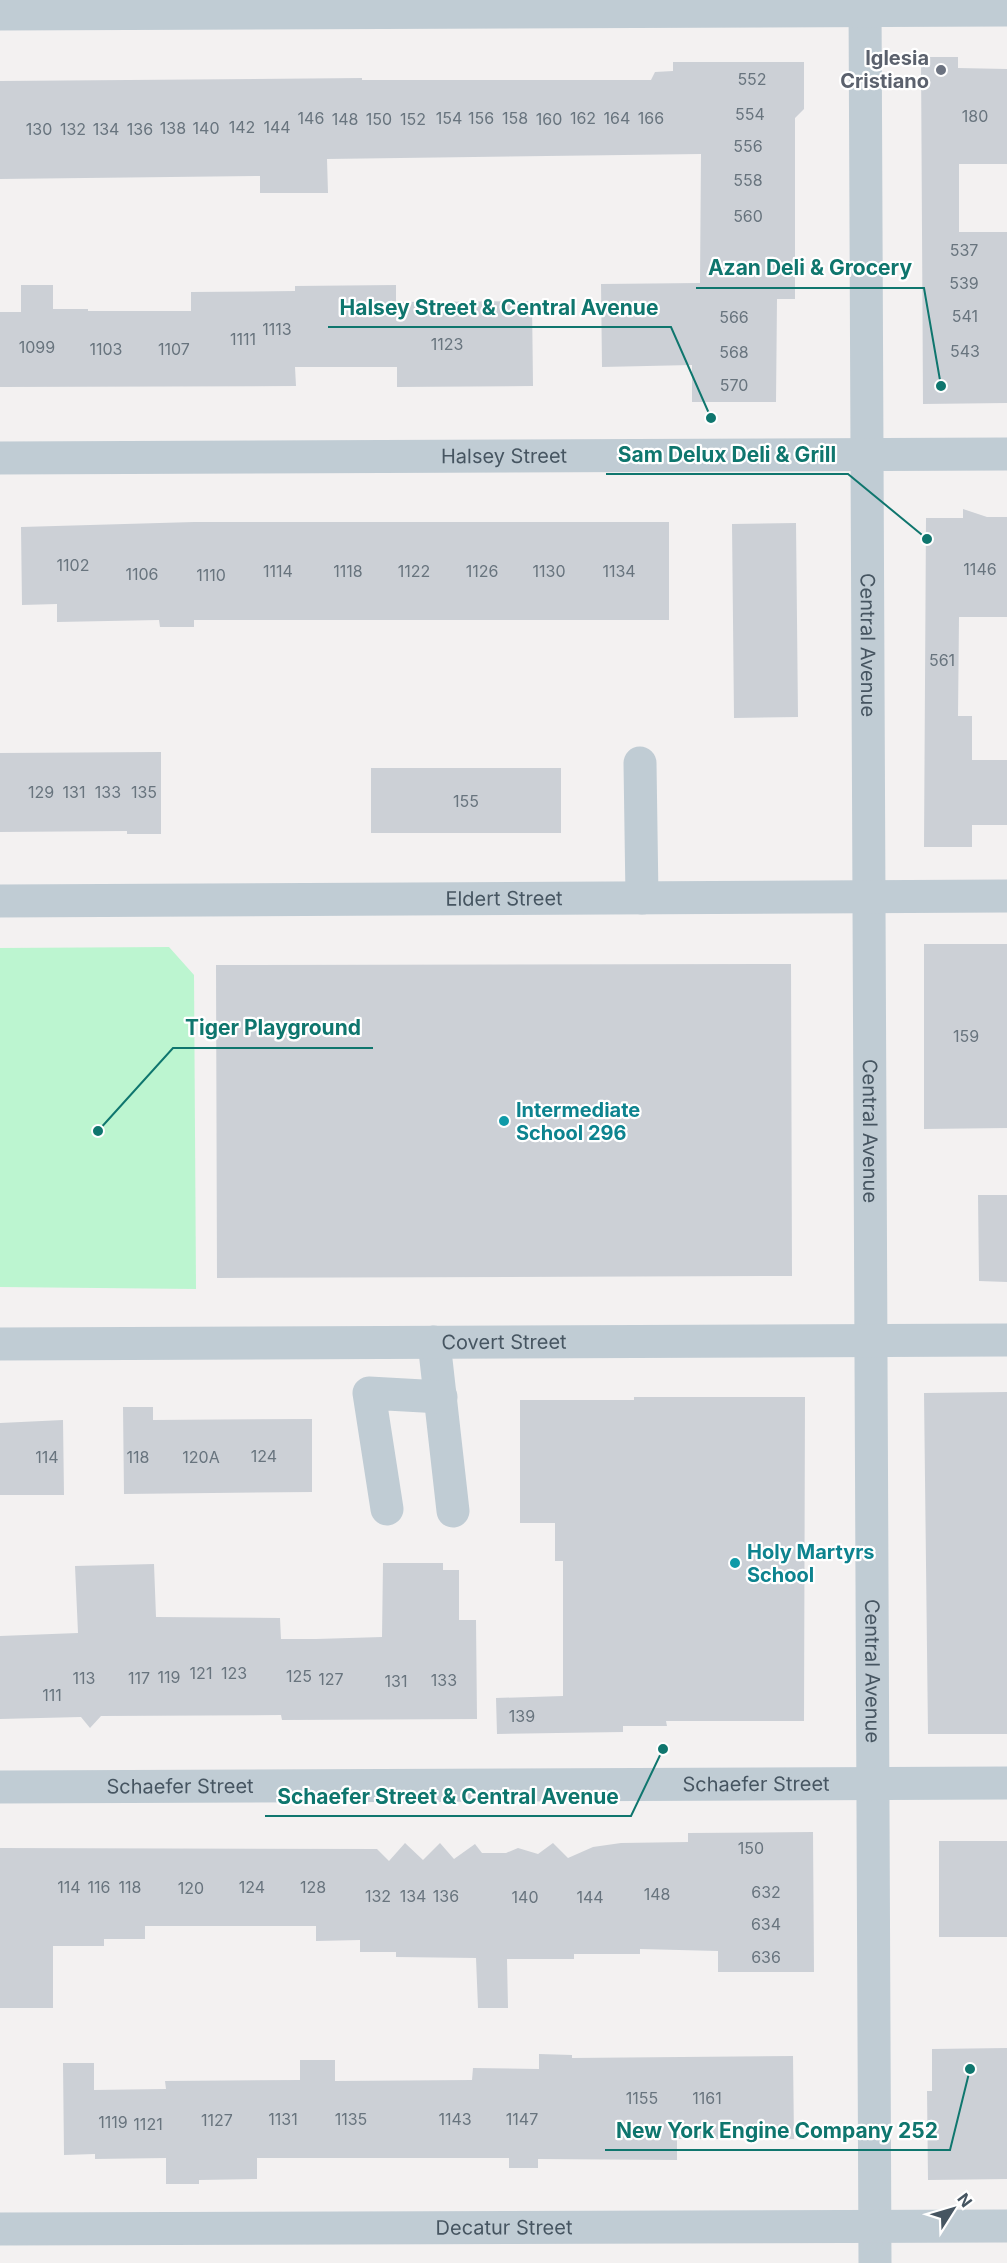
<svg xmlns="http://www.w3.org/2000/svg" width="1007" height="2263" font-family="Inter,sans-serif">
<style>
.green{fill:#bcf5d0}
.building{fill:#ccd0d6}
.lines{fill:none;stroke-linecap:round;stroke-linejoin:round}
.minor{stroke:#c0ccd4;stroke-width:33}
.worship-dot{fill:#6b7280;stroke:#fff;stroke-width:2}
.culture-dot{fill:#0f9aa8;stroke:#fff;stroke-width:2}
.labels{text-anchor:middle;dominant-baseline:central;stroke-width:4.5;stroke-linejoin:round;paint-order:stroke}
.number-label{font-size:16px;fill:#68747e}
.worship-label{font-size:20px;font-weight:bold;fill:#5b616d;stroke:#fff;text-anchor:end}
.street-label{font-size:20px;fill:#465561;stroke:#fff}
.culture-label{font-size:20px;font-weight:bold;fill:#0d838f;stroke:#fff;text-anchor:start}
.leader{fill:none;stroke:#0f766e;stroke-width:2}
.callout-dot{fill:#0f766e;stroke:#fff;stroke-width:2}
.callout-label{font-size:21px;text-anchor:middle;font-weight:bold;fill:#0f766e;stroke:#fff;stroke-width:4.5;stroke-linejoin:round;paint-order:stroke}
</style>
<rect width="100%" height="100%" fill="#f3f1f1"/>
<path class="green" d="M169 947 194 975 196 1289 0 1287V948Z"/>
<path class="building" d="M921 57H958V68L1007 69V164H959V232H1007V403L923 404Z
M673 62H804V109L795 118V299H777L776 402H692V365L602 367 601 284 700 283 701 154 327 159 328 193H260V176L0 179V81L362 78V80H651L655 72 673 71Z
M21 285H53V309H88V311H191V292L295 291V286L396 285V302L532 301 533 386 397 387V367H295L296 386 0 387V312H21Z
M963 509 987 517H1007V617H959L958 716H972V760H1007V825H972V847H924L926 518H963Z
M194 522H669V620H194V627H160L159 620 57 622V604L22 605 21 527Z
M796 523 798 717 734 718 732 524Z
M161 752V834H127V831L0 832V753Z
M371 768H561V833H371Z
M924 944H1007V1128L924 1129Z
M791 964 792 1276 217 1278 216 965Z
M978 1195H1007V1282L979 1281Z
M1007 1392V1734H928L924 1393Z
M634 1397H805L804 1721H666L667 1726H623V1732L497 1734 496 1698 563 1696V1561H555V1523H520V1400H634Z
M123 1407H153V1420L312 1419V1492L124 1494Z
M63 1420 64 1495H0V1423Z
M383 1563H443V1570H459V1620H476L477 1719 282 1720 281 1715 101 1716 90 1728 81 1717 0 1719V1636L78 1633 75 1566 154 1564 156 1617 280 1618 281 1639H316L382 1637Z
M813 1832 814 1972H718V1951L640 1949V1954H574V1959H507L508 2008H478L476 1958 396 1957V1952H360V1940L316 1941V1926H145V1939H104V1946H53V2008H0V1848L377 1849 389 1861 405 1843 423 1860 440 1843 454 1859 475 1844 482 1853H506L518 1848 538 1854 553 1843 568 1858 593 1847 621 1843 688 1842V1833Z
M939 1841H1007V1937H939Z
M1007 2048V2179L928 2180 927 2091H932V2049Z
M539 2054 572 2055V2058L793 2056 794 2139H677V2160L538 2159V2168H509V2158H257V2179L199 2180V2184H166V2158L95 2159V2154L64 2155 63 2063H94V2090L166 2089 165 2081 300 2080V2060H335V2081L472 2080 473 2068 539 2069Z"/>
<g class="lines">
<g class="minor">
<path id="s1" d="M865 0 875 2263"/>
<path d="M0 14 1007 10"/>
<path id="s2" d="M0 458 1007 454"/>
<path d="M640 763 642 898"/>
<path id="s3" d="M0 901 1007 896"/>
<path d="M434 1342 453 1511"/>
<path id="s4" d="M0 1344 1007 1340"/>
<path d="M387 1509 369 1393 441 1397"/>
<path id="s5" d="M0 1787 1007 1783"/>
<path id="s6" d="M0 2229 1007 2226"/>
</g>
</g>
<circle class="worship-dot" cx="941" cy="70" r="6"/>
<g class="culture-dot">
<circle cx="504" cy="1121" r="6"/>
<circle cx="735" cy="1563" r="6"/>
</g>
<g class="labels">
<g class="number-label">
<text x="752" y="79">552</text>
<text x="750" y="114">554</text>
<text x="975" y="116">180</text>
<text x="311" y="118">146</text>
<text x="449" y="118">154</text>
<text x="481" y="118">156</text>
<text x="515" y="118">158</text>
<text x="583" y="118">162</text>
<text x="617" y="118">164</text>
<text x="651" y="118">166</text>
<text x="345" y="119">148</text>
<text x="379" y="119">150</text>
<text x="413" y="119">152</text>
<text x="549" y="119">160</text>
<text x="242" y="127">142</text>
<text x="277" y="127">144</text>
<text x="173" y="128">138</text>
<text x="206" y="128">140</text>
<text x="39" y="129">130</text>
<text x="73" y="129">132</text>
<text x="106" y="129">134</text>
<text x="140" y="129">136</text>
<text x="748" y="146">556</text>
<text x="748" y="180">558</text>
<text x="748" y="216">560</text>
<text x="964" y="250">537</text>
<text x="964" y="283">539</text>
<text x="965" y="316">541</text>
<text x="734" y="317">566</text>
<text x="277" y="329">1113</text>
<text x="243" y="339">1111</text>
<text x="447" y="344">1123</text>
<text x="37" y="347">1099</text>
<text x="106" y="349">1103</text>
<text x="174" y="349">1107</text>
<text x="965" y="351">543</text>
<text x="734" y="352">568</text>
<text x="734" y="385">570</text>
<text x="73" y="565">1102</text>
<text x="980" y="569">1146</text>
<text x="278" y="571">1114</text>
<text x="348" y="571">1118</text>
<text x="414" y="571">1122</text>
<text x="482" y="571">1126</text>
<text x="549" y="571">1130</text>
<text x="619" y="571">1134</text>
<text x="142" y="574">1106</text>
<text x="211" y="575">1110</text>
<text x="942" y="660">561</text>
<text x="41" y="792">129</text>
<text x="74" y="792">131</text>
<text x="108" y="792">133</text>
<text x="144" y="792">135</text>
<text x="466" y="801">155</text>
<text x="966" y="1036">159</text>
<text x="264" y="1456">124</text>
<text x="47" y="1457">114</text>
<text x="138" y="1457">118</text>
<text x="201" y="1457">120A</text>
<text x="201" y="1673">121</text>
<text x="234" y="1673">123</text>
<text x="299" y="1676">125</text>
<text x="169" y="1677">119</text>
<text x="84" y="1678">113</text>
<text x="139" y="1678">117</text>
<text x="331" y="1679">127</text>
<text x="444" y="1680">133</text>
<text x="396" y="1681">131</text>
<text x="52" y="1695">111</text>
<text x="522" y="1716">139</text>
<text x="751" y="1848">150</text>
<text x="69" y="1887">114</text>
<text x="99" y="1887">116</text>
<text x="130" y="1887">118</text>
<text x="252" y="1887">124</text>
<text x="313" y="1887">128</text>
<text x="191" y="1888">120</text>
<text x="766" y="1892">632</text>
<text x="657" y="1894">148</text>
<text x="378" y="1896">132</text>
<text x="413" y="1896">134</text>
<text x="446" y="1896">136</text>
<text x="525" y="1897">140</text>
<text x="590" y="1897">144</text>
<text x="766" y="1924">634</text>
<text x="766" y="1957">636</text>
<text x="642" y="2098">1155</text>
<text x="707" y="2098">1161</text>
<text x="283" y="2119">1131</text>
<text x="351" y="2119">1135</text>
<text x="455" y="2119">1143</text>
<text x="522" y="2119">1147</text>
<text x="217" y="2120">1127</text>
<text x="113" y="2122">1119</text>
<text x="148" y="2124">1121</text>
</g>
<g class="worship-label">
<text x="929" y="58">Iglesia<tspan x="929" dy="23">Cristiano</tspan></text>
</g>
<g class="street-label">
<text stroke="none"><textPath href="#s2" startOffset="504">Halsey Street</textPath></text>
<text stroke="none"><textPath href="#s1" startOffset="645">Central Avenue</textPath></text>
<text stroke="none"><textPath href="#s3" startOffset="504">Eldert Street</textPath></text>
<text stroke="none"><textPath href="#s1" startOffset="1131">Central Avenue</textPath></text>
<text stroke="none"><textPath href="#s4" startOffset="504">Covert Street</textPath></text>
<text stroke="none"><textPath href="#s1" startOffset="1671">Central Avenue</textPath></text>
<text stroke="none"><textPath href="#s5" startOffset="756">Schaefer Street</textPath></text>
<text stroke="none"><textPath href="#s5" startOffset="180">Schaefer Street</textPath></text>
<text stroke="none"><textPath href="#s6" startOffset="504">Decatur Street</textPath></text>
</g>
<g class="culture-label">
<text x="516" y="1110">Intermediate<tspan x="516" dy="23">School 296</tspan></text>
<text x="747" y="1552">Holy Martyrs<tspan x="747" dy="23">School</tspan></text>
</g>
</g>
<path class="leader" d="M941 386L924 288H696M711 418L671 327H328M927 539L848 474H606M98 1131L173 1048H373M663 1749L631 1816H265M970 2069L950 2150H605"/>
<g class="callout-dot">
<circle cx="941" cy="386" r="6"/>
<circle cx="711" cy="418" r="6"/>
<circle cx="927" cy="539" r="6"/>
<circle cx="98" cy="1131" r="6"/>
<circle cx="663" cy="1749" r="6"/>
<circle cx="970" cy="2069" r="6"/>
</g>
<g class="callout-label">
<text x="810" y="275">Azan Deli &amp; Grocery</text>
<text x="499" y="315">Halsey Street &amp; Central Avenue</text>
<text x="727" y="462">Sam Delux Deli &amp; Grill</text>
<text x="273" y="1035">Tiger Playground</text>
<text x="448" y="1804">Schaefer Street &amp; Central Avenue</text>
<text x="777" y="2138">New York Engine Company 252</text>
</g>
<g transform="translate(953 2209) rotate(53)" stroke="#ffffff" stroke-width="4.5" paint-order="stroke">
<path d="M0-4.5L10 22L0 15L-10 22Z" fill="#465561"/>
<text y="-9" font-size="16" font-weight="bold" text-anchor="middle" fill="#465561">N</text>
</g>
</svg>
